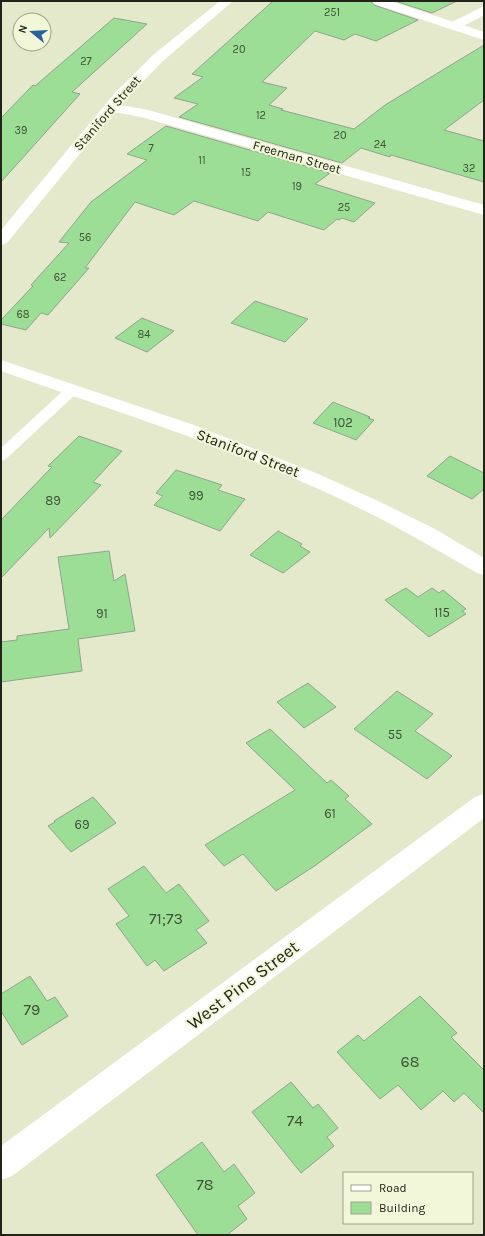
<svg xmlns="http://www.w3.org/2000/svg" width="485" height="1236" font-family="Karla,sans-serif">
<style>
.building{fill:#9cde96;stroke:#8fa48d}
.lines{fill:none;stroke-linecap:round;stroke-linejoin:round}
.lane{fill:#fff;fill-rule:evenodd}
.street{fill:#fff;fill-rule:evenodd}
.primary{fill:#fff;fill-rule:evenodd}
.labels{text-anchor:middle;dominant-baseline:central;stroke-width:4;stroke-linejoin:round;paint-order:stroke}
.far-number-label{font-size:11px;fill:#405238}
.far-street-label{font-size:13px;fill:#212318;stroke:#f1f7d8}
.number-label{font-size:13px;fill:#405238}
.street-label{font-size:15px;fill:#212318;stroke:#f1f7d8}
.near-number-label{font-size:16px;fill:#405238}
.near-street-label{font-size:18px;fill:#212318;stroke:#f1f7d8}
</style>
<rect width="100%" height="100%" fill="#e4e9cb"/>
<path class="building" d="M273 1H371L374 5 418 20 376 41 355 34 344 40 315 31 262 82 287 88 269 105 283 109 281 110 354 129 385 105 484 45V100L444 130 484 141V182L412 161 391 155 390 157 361 148 342 163 179 117 198 104 174 98 203 77 192 74Z
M395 1H457L432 13Z
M114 18 147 24 72 92 80 94 1 182V118L33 85 35 86Z
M166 126 330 173 315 184 375 203 354 222 342 218 339 220 337 219 324 230 268 212 258 221 194 201 174 215 135 202 85 268H89L48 315 41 313 26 330 1 324V320L33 286 31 285 69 243 59 242 91 202 147 160 127 154Z
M255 301 308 319 285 342 231 323Z
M142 318 174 331 147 352 115 338Z
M333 402 370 417 368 418 374 420 356 440 313 423Z
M79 436 122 451 93 482 101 485 50 538 49 528 1 578V520L52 467 48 466Z
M450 456 484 473V489L472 499 427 476Z
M176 470 222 485 218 490 245 499 220 531 154 505 163 496 156 493Z
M278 531 302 544 300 546 310 552 283 573 250 555Z
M109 551 114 581 125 574 135 631 78 639 82 671 1 682V642L17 640V636L69 629 58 557Z
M406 588 418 597 432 588 439 593 443 590 466 609 462 611 466 614 429 637 385 600Z
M308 683 336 707 304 728 277 702Z
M397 691 433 714 415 731 452 756 427 779 354 729Z
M270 729 327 783 331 780 349 796 345 799 372 824 316 865 276 891 243 854 224 866 205 845 295 790 246 743Z
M93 797 116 823 71 852 48 826 55 822 54 821Z
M144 866 166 893 179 884 209 921 196 930 207 943 164 971 155 960 147 966 116 924 129 916 108 889Z
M30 976 47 1001 55 997 68 1016 22 1045 1 1011V994Z
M420 996 457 1033 451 1037 484 1070V1113L464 1093 454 1102 443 1091 421 1110 398 1085 380 1099 337 1052 358 1035 364 1041Z
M291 1082 313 1108 318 1104 338 1128 327 1137 334 1146 301 1173 252 1112Z
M202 1142 224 1172 234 1164 255 1193 238 1206 247 1219 227 1235H198L156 1175Z"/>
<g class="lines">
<path class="lane" d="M72 386 77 387 79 390 77 393 6 459 1 461V448L67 387Z"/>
<path class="street" d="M220 1H233L163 61 120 105 148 110 484 205V215L141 117 114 112 7 243 1 245V230L114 94 153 55Z
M484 6V15L458 29H450L448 26 450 23Z
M1 360 194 425 316 473 376 500 435 529 484 558V575L477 573C439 551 402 529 363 510 247 452 123 414 1 371Z
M484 794V818L12 1176 1 1180V1146L475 797Z"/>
<path class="primary" d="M372 1H390L484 32V40L374 4Z"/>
</g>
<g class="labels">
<g class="far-number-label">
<text x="332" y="12">251</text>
<text x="239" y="49">20</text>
<text x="86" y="61">27</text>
<text x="261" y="115">12</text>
<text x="21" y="130">39</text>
<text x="340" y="135">20</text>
<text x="380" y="144">24</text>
<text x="151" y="148">7</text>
<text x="202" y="160">11</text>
<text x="469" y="168">32</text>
<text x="246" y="172">15</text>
<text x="297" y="186">19</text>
<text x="344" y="207">25</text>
<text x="85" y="237">56</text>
<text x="60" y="277">62</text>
<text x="23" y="314">68</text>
<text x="144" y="334">84</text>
</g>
<g class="far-street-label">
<text transform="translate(107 113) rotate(-49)">Staniford Street</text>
<text transform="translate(297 157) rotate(16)">Freeman Street</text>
</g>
<g class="number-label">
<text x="343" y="422">102</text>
<text x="196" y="495">99</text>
<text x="53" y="500">89</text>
<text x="442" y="612">115</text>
<text x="102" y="613">91</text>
<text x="395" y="734">55</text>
<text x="330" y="813">61</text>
<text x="82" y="824">69</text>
</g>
<g class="street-label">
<text transform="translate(248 453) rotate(21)">Staniford Street</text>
</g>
<g class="near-number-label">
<text x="166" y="918">71;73</text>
<text x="32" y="1009">79</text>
<text x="410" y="1061">68</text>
<text x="295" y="1120">74</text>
<text x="205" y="1184">78</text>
</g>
<g class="near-street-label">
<text transform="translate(243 985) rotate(-37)">West Pine Street</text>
</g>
</g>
<rect width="485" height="1236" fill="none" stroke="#212318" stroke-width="4"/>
<rect x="343" y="1172" width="130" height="52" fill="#f1f7d8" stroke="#9ea28b"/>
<rect x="351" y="1185" width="20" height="6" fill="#ffffff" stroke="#9ea28b"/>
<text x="379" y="1192" font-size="12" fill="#212318">Road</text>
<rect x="351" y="1202" width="20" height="12" fill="#9cde96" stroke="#9ea28b"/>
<text x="379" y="1212" font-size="12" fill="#212318">Building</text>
<g transform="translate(32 32) rotate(288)"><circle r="19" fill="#f1f7d8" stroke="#9ea28b"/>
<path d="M0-3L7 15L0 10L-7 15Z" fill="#28629a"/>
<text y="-6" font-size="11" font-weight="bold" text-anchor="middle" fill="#212318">N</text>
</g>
</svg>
